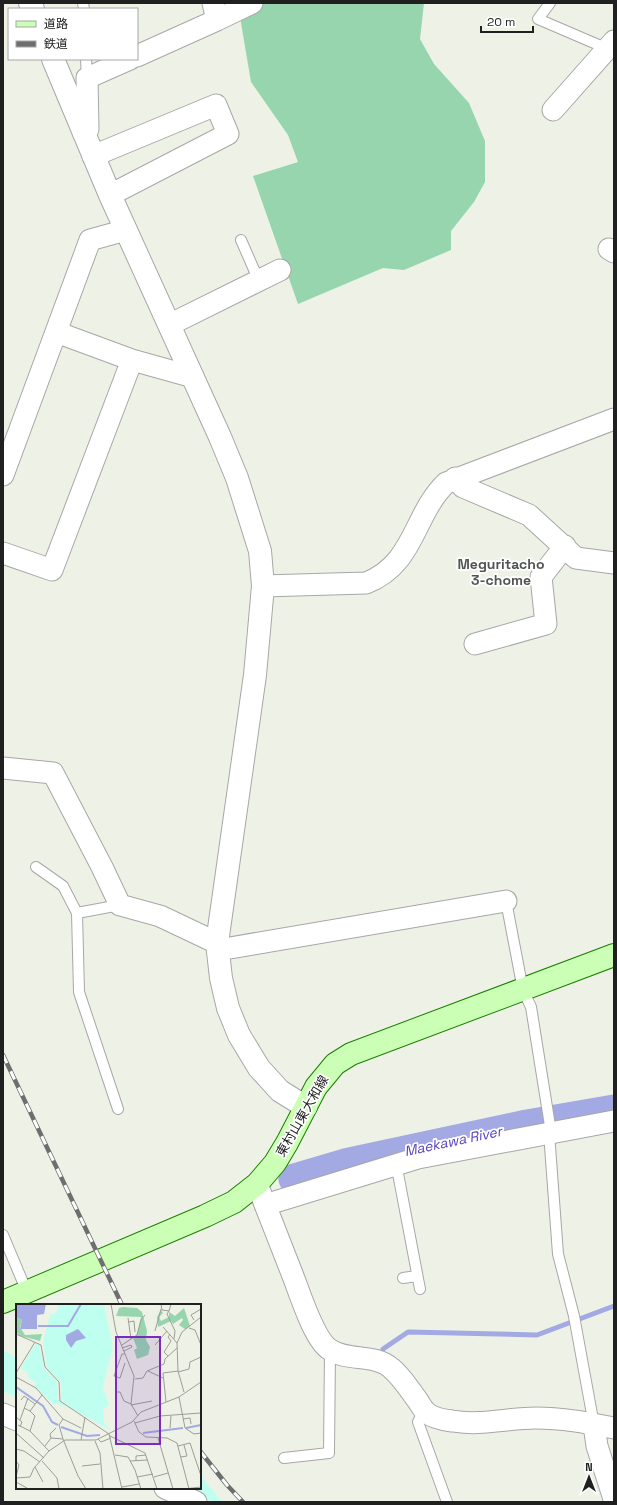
<svg xmlns="http://www.w3.org/2000/svg" width="617" height="1505" font-family="'Space Grotesk','Noto Sans JP',sans-serif">
<style>
.forest{fill:#96d5ae}
.park{fill:#bfffef}
.lines{fill:none;stroke-linecap:round;stroke-linejoin:round}
.stream{stroke:#a2a9e3;stroke-width:5}
.river{stroke:#a2a9e3;stroke-width:31}
.service-casing{stroke:#a7a7a7;stroke-width:12}
.minor-casing{stroke:#a7a7a7;stroke-width:23}
.tertiary-casing{stroke:#a7a7a7;stroke-width:24}
.secondary-casing{stroke:#1c7e00;stroke-width:24}
.service{stroke:#fff;stroke-width:10}
.minor{stroke:#fff;stroke-width:21}
.tertiary{stroke:#fff;stroke-width:22}
.secondary{stroke:#cbffb6;stroke-width:22}
.rail-casing{stroke:#6e6e6e;stroke-width:4.5}
.rail{stroke:#fff;stroke-width:3;stroke-dasharray:9;stroke-linecap:butt}
.labels{text-anchor:middle;dominant-baseline:central;stroke-width:3.5;stroke-linejoin:round;paint-order:stroke}
.street-label{font-size:13px;fill:#202020;stroke:#fff}
.neighbourhood-label{font-size:14px;font-weight:bold;fill:#535353;stroke:#fff}
.water-label{font-size:14px;font-style:italic;fill:#5641bb;stroke:#fff}
.inset-river{fill:none;stroke:#a2a9e3;stroke-width:2}
.inset-road{fill:none;stroke:#9c9e97;stroke-width:1}
.view{fill:#7b2cbf;fill-opacity:0.15;stroke:#7b2cbf;stroke-width:2}
.inset-edge{fill:none;stroke:#202020;stroke-width:2}
</style>
<rect width="100%" height="100%" fill="#eef2e6"/>
<path class="forest" d="M260 3H424L420 39 434 64 469 103 485 141V182L474 202 451 231V250L404 270 383 268 298 304 253 176 298 162 288 135 251 82 240 17Z"/>
<path class="park" d="M3 1350 17 1358V1398L3 1391Z
M200 1475 222 1502H214L184 1488H200Z"/>
<g class="lines">
<path class="stream" d="M383 1349 408 1332 537 1335 614 1306"/>
<path class="river" d="M294 1179 345 1164 527 1125 614 1110"/>
<g class="service-casing">
<path id="service" d="M83 3 84 9
M550 3 538 19 608 49
M86 59 87 78
M241 240 259 281
M36 867 63 886 77 913 79 992 118 1109
M506 901 523 990 531 1007 551 1132
M77 913 120 905
M549 1133 558 1254 574 1316 594 1425
M396 1163 420 1289
M3 1235 27 1292
M403 1278 417 1276
M424 1409 418 1422 447 1502
M284 1458 329 1453 330 1350"/>
</g>
<g class="minor-casing">
<path id="minor" d="M217 20 252 3
M137 56 217 20 213 3
M553 110 614 41
M83 132 88 129 87 78 130 59
M93 156 216 105 228 134 110 195
M609 249 614 252
M169 325 280 270
M56 332 132 360 193 377
M3 475 90 240 126 230
M455 478 463 487 529 515 576 558 614 563
M3 553 52 570 132 360
M263 586 366 583C415 564 413 515 446 483L614 419
M475 644 546 624 541 577 565 546
M3 768 53 773 102 867 120 905 160 916 217 943
M218 950 506 901
M257 1184C269 1214 281 1245 293 1276 300 1294 314 1339 329 1349 347 1362 374 1353 391 1368 402 1377 409 1389 418 1401 420 1404 423 1410 427 1413 433 1418 444 1420 452 1421 480 1426 508 1418 536 1418 563 1418 588 1423 614 1428
M265 1205 418 1158 614 1121
M3 1414 17 1420
M594 1425 597 1446 614 1499
M165 1488 196 1502"/>
</g>
<g class="tertiary-casing">
<path id="tertiary" d="M30 3 33 9
M53 59 110 195 220 437 237 478 260 551 263 586 255 675 217 943 221 978 228 1008 239 1035 259 1068 280 1091 306 1107"/>
</g>
<g class="secondary-casing">
<path id="secondary" d="M3 1302 205 1216 234 1202 257 1184 275 1163 287 1143 316 1087 335 1064 351 1054 614 955"/>
</g>
<use href="#service" class="service"/>
<use href="#minor" class="minor"/>
<use href="#tertiary" class="tertiary"/>
<use href="#secondary" class="secondary"/>
<g class="rail-casing">
<path id="rail" d="M3 1055 122 1305
M200 1451 227 1485 243 1502"/>
</g>
<use href="#rail" class="rail"/>
</g>
<g class="labels">
<g class="street-label">
<text transform="translate(302 1116) rotate(-60)">東村山東大和線</text>
</g>
<g class="neighbourhood-label">
<text x="501" y="564">Meguritacho<tspan x="501" dy="16">3-chome</tspan></text>
</g>
<g class="water-label">
<text transform="translate(453 1141) rotate(-12)">Maekawa River</text>
</g>
</g>
<g transform="translate(16 1304)">
<rect width="185" height="185" fill="#eef2e6"/>
<path d="M107 3 121 4 126 8 131 27 130 36 134 43 132 51 121 55 118 46 121 44 117 34 121 31 125 13 100 12 103 4ZM168 4 174 22 169 25 163 21 167 16 166 14 157 20 155 17 142 23 141 13 145 6 147 9 143 13 145 17 153 13V8L159 12ZM0 13 6 16 4 23 9 31 26 30 24 37 5 32 0 28Z" fill="#96d5ae"/>
<path d="M43 0H88L97 43 87 83 93 101 87 105 88 118 94 126 53 103 45 95V78L31 64 27 38 34 11 41 8ZM20 39 25 42 22 45 25 47 28 64 41 77 42 95 51 104 40 99 38 101 18 82 20 79 11 72 12 69 5 64Z" fill="#bfffef"/>
<path d="M0 0H30L28 10 21 11V25H4L6 16 0 13ZM62 25 70 34 60 37 55 44 50 36V31Z" fill="#a2a9e3"/>
<path class="inset-river" d="M22 22H52L65 0M0 83 27 102 36 118 42 121M45 123 71 132 84 131M170 124 185 121M127 129 167 124"/>
<path class="inset-road" d="M95 0 100 28 118 72 115 100 122 112M145 0 146 6 153 7 155 0M153 7 151 10 159 27 158 35M178 16 175 11 185 5M113 18 118 17 119 28M147 23 161 39 162 67 168 88M173 24 179 26 185 41M139 27 145 5M0 30 25 41 29 63 43 78 44 97 93 130 106 185M115 35 121 31 125 16 129 11M161 39 166 28 185 13M106 41 115 35 112 14M139 41 151 27M106 44 115 41 116 43 108 47M109 50H106L98 72 104 74 109 59M152 52 148 48 155 37 152 33 154 30M132 67 147 74M162 68 173 65 174 58 185 53M0 69 19 38M0 73 20 84 47 115 65 124M119 75 127 74 131 67 148 60 149 55 161 44M100 88H104L108 97 115 100M163 93 169 124 178 130 185 129M5 96 8 92 19 100M150 98 147 69 162 67M115 101 136 97M8 104 14 107 26 91M0 113 6 118 4 123M47 115 43 121 47 135M167 115 174 114 175 120M4 116 12 94M118 117 123 128 130 133 151 134 161 139 173 185M119 119 144 112 185 109M2 121 14 127 33 147M154 124 155 112M14 127 19 112 14 107M0 129 28 154M94 132 129 149 141 185M35 134 34 130 40 124M142 134 157 185M82 135 85 138 95 134M65 136 69 113M79 137 84 149 87 185M29 142 35 134 47 135 62 172 70 185M162 142 174 139 185 172M0 145 8 147 24 158M99 151 112 153 119 166 125 185M165 153 171 152 168 141M0 157 3 161 0 173M26 157 41 174 43 185M114 157 132 156M120 157V152L130 151M66 162 84 160M19 163 27 178M121 173 137 170M138 173 152 169M0 174 14 173 18 164 33 147 49 136H80L116 118 125 108 163 93 185 78M0 178 11 184M106 183 123 180M168 185 185 183"/>
<path class="view" d="M100 33H144V140H100Z"/>
<rect width="185" height="185" class="inset-edge"/>
</g>
<rect width="617" height="1505" fill="none" stroke="#202020" stroke-width="8"/>
<rect x="8" y="8" width="130" height="52" fill="#ffffff" stroke="#a6a6a6"/>
<rect x="16" y="21" width="20" height="6" fill="#cbffb6" stroke="#a6a6a6"/>
<text x="44" y="28" font-size="12" fill="#202020">道路</text>
<rect x="16" y="41" width="20" height="6" fill="#6e6e6e" stroke="#a6a6a6"/>
<text x="44" y="48" font-size="12" fill="#202020">鉄道</text>
<g transform="translate(589 1477)" stroke="#ffffff" stroke-width="3" paint-order="stroke">
<path d="M0-3L7 15L0 10L-7 15Z" fill="#202020"/>
<text y="-6" font-size="11" font-weight="bold" text-anchor="middle" fill="#202020">N</text>
</g>
<path d="M481 26v6h52v-6" fill="none" stroke="#202020" stroke-width="2"/>
<text x="487" y="26" font-size="12" fill="#202020" stroke="#ffffff" stroke-width="3" paint-order="stroke">20 m</text>
</svg>
